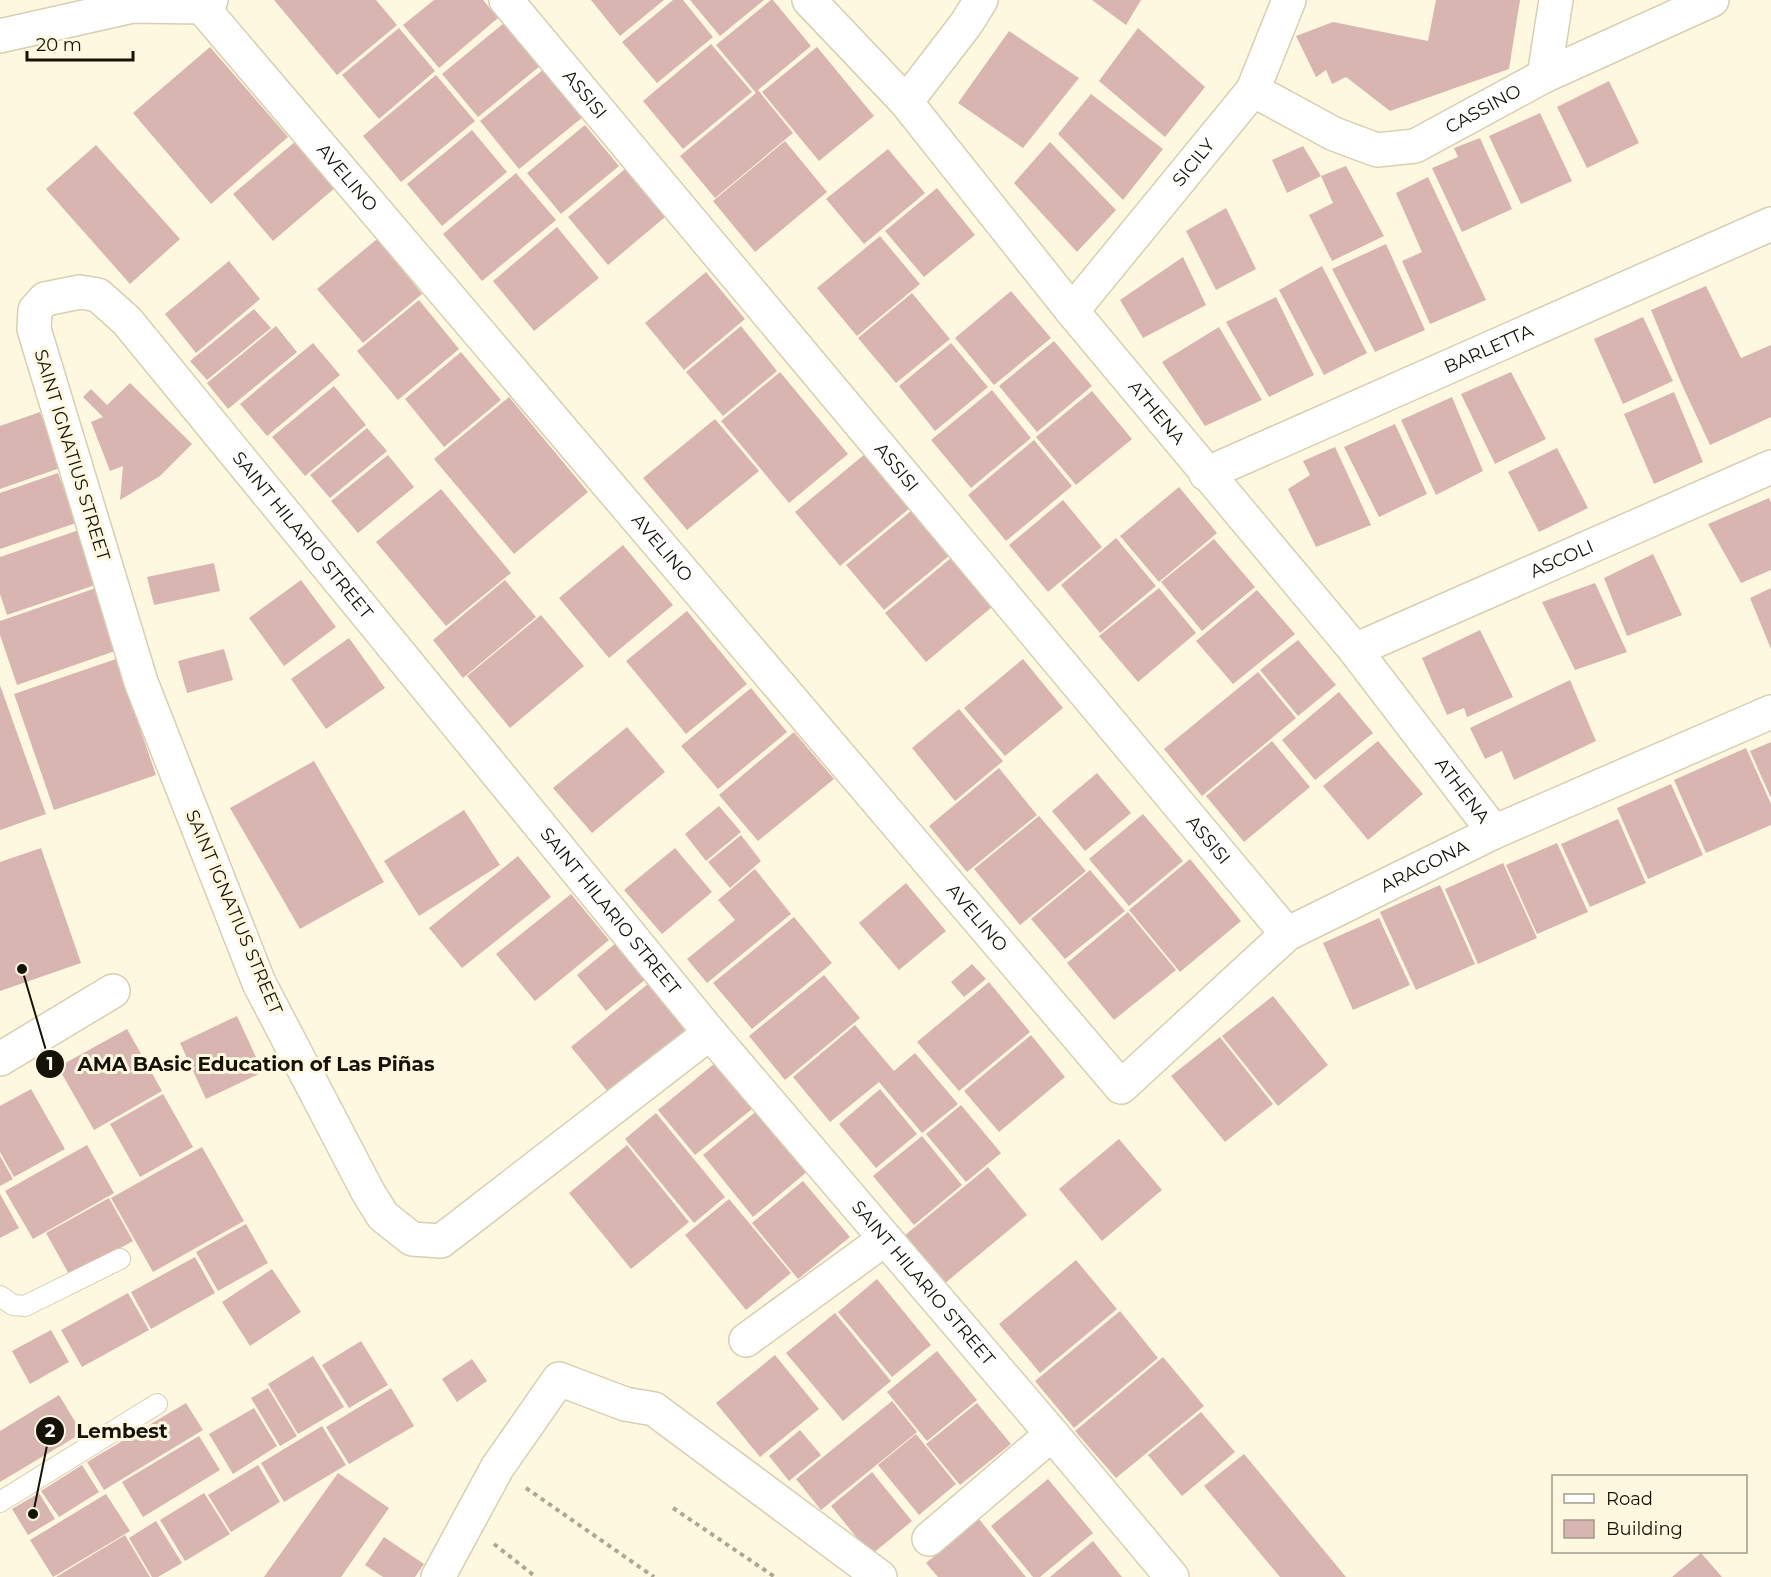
<svg xmlns="http://www.w3.org/2000/svg" width="1771" height="1577" font-family="Montserrat,sans-serif">
<style>
.building{fill:#d8b5b1}
.lines{fill:none;stroke-linecap:round;stroke-linejoin:round}
.lane-casing{stroke:#d7cfb1;stroke-width:22}
.street-casing{stroke:#d7cfb1;stroke-width:36}
.path{stroke:#ada794;stroke-width:4;stroke-dasharray:4.5 4.5;stroke-linecap:butt}
.lane{stroke:#fff;stroke-width:20}
.street{stroke:#fff;stroke-width:33}
.labels{text-anchor:middle;dominant-baseline:central;stroke-width:6;stroke-linejoin:round;paint-order:stroke}
.street-label{font-size:18px;fill:#151208;stroke:#fff8e0}
.leader{fill:none;stroke:#151208;stroke-width:2}
.callout-dot{fill:#151208;stroke:#fff8e0;stroke-width:2}
.mark-label{font-size:18px;text-anchor:middle;font-weight:bold;fill:#fff}
.callout-label{font-size:20px;text-anchor:middle;font-weight:bold;fill:#151208;stroke:#fff8e0;stroke-width:6;stroke-linejoin:round;paint-order:stroke}
</style>
<rect width="100%" height="100%" fill="#fff8e0"/>
<path class="building" d="M274 0H376L397 25 337 75Z
M434 0H483L498 18 439 68 403 25Z
M591 0H664L620 36Z
M673 0H683L713 37 657 83 622 42Z
M690 0H764L720 36Z
M771 0H773L811 46 758 90 793 133 715 198 680 156 756 93 716 45Z
M1092 0H1141L1126 25Z
M1436 0H1520L1509 69 1390 111 1346 77 1332 84 1326 70 1316 77 1296 36 1333 22 1428 41Z
M504 23 540 66 478 117 442 74Z
M399 28 435 71 379 119 342 75Z
M1138 28 1205 87 1165 137 1099 81Z
M1009 31 1079 78 1023 148 958 103Z
M711 44 752 92 683 149 643 101Z
M210 47 288 137 211 204 133 113Z
M817 47 874 116 819 161 762 92Z
M544 69 583 117 519 169 480 121Z
M436 75 475 121 401 182 363 136Z
M1609 81 1639 143 1587 168 1557 107Z
M1091 94 1163 149 1123 200 1058 134Z
M1540 113 1572 181 1521 204 1489 136Z
M585 125 619 166 561 214 527 173Z
M472 130 507 172 442 226 407 184Z
M1480 138 1512 209 1462 232 1432 168 1458 157 1454 148Z
M296 141 336 187 273 241 233 194Z
M785 141 827 192 755 252 713 201Z
M1050 142 1116 210 1077 252 1014 183Z
M96 145 180 239 130 284 46 189Z
M1303 146 1321 176 1287 193 1272 160Z
M888 149 925 193 864 244 826 199Z
M1346 166 1384 236 1332 261 1309 215 1333 203 1321 176Z
M625 169 665 217 608 265 568 217Z
M516 173 556 220 482 281 443 234Z
M1428 177 1486 300 1430 324 1402 261 1422 252 1396 193Z
M937 188 975 235 924 277 885 231Z
M1226 208 1256 269 1216 290 1186 231Z
M557 227 599 278 534 331 493 281Z
M880 236 920 284 857 336 817 288Z
M377 239 422 294 363 343 317 289Z
M1386 244 1425 330 1375 352 1332 269Z
M1183 257 1206 305 1143 338 1120 300Z
M229 261 260 299 196 353 165 314Z
M1322 266 1367 353 1324 375 1279 290Z
M706 272 745 319 684 370 645 323Z
M1706 286 1741 358 1771 345V417L1710 445 1682 385 1651 310Z
M1011 291 1051 338 994 385 955 338Z
M912 293 950 339 896 383 858 338Z
M1276 297 1314 375 1269 397 1226 322Z
M419 300 459 349 398 400 357 351Z
M254 309 271 328 207 380 190 361Z
M1643 317 1673 381 1623 404 1594 339Z
M276 326 297 352 228 409 207 383Z
M741 326 777 371 723 416 686 372Z
M1219 327 1262 400 1205 426 1162 362Z
M1054 341 1092 386 1037 432 999 386Z
M313 343 340 375 267 436 240 404Z
M951 343 988 387 935 431 899 386Z
M461 352 501 400 444 447 405 399Z
M780 372 848 454 789 503 721 421Z
M1511 372 1546 439 1495 464 1461 394Z
M130 383 192 444 160 476 120 500 123 466 110 471 91 422 103 417 83 397 91 389 107 405Z
M334 386 366 425 305 476 272 437Z
M992 390 1031 438 971 488 931 440Z
M1092 391 1132 439 1076 485 1036 437Z
M1674 392 1703 462 1654 484 1624 414Z
M509 397 588 492 514 554 434 459Z
M1452 397 1483 471 1436 495 1401 420Z
M40 412 60 468 0 489V426Z
M715 419 759 471 687 530 643 478Z
M1395 424 1427 494 1379 517 1344 447Z
M367 428 387 451 330 498 310 475Z
M1034 440 1072 486 1006 541 968 495Z
M1335 447 1371 525 1316 547 1288 489 1310 475 1303 461Z
M1557 448 1588 508 1539 532 1508 472Z
M865 454 910 508 840 566 795 512Z
M388 455 414 487 358 533 331 501Z
M58 473 76 523 0 549V493Z
M1179 487 1217 533 1159 582 1120 536Z
M441 489 511 573 446 626 376 542Z
M1769 498 1771 502V570L1741 583 1708 524Z
M1063 500 1102 547 1048 592 1009 545Z
M911 511 949 556 884 610 846 565Z
M82 529 101 583 7 615 0 594V557Z
M1116 538 1156 586 1100 633 1061 585Z
M1214 539 1255 587 1202 631 1161 582Z
M623 545 673 605 609 658 559 598Z
M1653 554 1682 615 1627 636 1604 578Z
M951 558 992 607 926 662 885 613Z
M214 563 220 591 154 605 147 577Z
M301 580 336 627 284 666 249 618Z
M505 580 536 617 463 678 433 640Z
M1595 583 1627 652 1575 670 1542 602Z
M96 588 118 650 17 685 0 635V621Z
M1159 588 1196 633 1138 682 1099 636Z
M1771 588V649L1750 598Z
M1257 590 1295 634 1233 684 1196 641Z
M687 611 747 684 686 734 626 661Z
M541 615 584 666 510 728 467 676Z
M1480 630 1513 697 1467 717 1464 708 1447 715 1422 658Z
M349 638 385 688 326 729 291 679Z
M1298 640 1336 685 1298 716 1260 670Z
M224 649 233 680 187 693 178 661Z
M116 659 156 775 54 810 14 694Z
M1023 659 1063 708 1005 756 964 708Z
M1258 672 1296 718 1202 796 1164 749Z
M1570 680 1596 741 1514 780 1502 751 1485 759 1470 728Z
M0 685 46 814 0 830Z
M751 688 787 732 718 789 681 746Z
M1339 692 1373 733 1315 780 1282 740Z
M959 709 1003 761 955 801 912 748Z
M627 727 665 772 592 833 553 788Z
M794 732 834 779 758 841 719 795Z
M1272 741 1310 787 1244 842 1206 796Z
M1378 741 1423 794 1368 840 1323 786Z
M1771 742V798L1750 751Z
M1746 748 1771 804V825L1706 853 1674 780Z
M314 761 384 882 300 929 230 808Z
M999 768 1037 815 967 872 929 826Z
M1097 773 1131 813 1085 851 1052 811Z
M1671 784 1703 855 1648 879 1617 808Z
M719 806 741 832 706 861 685 834Z
M464 810 500 865 419 916 384 861Z
M1143 814 1183 861 1129 906 1089 859Z
M1039 816 1086 871 1020 925 974 869Z
M1618 819 1646 883 1590 907 1561 844Z
M741 835 761 861 730 888 708 862Z
M1557 843 1588 912 1537 934 1506 865Z
M41 848 81 963 0 991V862Z
M675 848 712 892 662 934 624 890Z
M518 856 551 897 462 968 429 928Z
M1190 859 1241 921 1180 972 1129 910Z
M1503 863 1537 938 1478 964 1445 889Z
M755 869 791 914 707 983 687 959 735 920 718 900Z
M1090 870 1125 911 1065 959 1031 919Z
M906 883 946 931 899 970 859 923Z
M1440 885 1475 964 1416 990 1380 912Z
M571 894 609 940 535 1001 496 954Z
M1128 912 1176 970 1114 1020 1067 963Z
M794 917 832 963 752 1029 713 983Z
M1379 918 1410 985 1353 1010 1323 943Z
M621 939 651 975 606 1011 577 975Z
M972 964 986 979 964 997 951 982Z
M824 975 860 1018 785 1080 749 1036Z
M654 979 696 1030 613 1098 571 1047Z
M989 982 1030 1032 959 1091 917 1042Z
M1273 996 1328 1065 1278 1106 1222 1036Z
M237 1016 263 1072 206 1099 180 1043Z
M855 1025 894 1071 915 1053 958 1104 922 1133 879 1082 830 1122 793 1077Z
M127 1029 162 1091 94 1130 58 1067Z
M1031 1035 1065 1077 999 1132 964 1091Z
M1220 1037 1273 1104 1225 1142 1171 1076Z
M720 1059 757 1105 695 1155 658 1110Z
M31 1089 65 1149 14 1177 0 1152V1106Z
M880 1089 917 1134 876 1168 839 1124Z
M163 1094 193 1147 140 1177 110 1124Z
M961 1105 1001 1153 966 1182 926 1134Z
M759 1109 809 1170 753 1217 703 1155Z
M656 1113 725 1197 694 1223 625 1139Z
M922 1136 962 1185 914 1225 873 1176Z
M1119 1139 1162 1190 1102 1241 1059 1189Z
M87 1145 114 1193 33 1239 5 1191Z
M627 1145 689 1222 631 1269 569 1193Z
M202 1147 244 1221 153 1272 111 1198Z
M0 1156 13 1179 0 1186Z
M988 1167 1027 1215 944 1284 904 1236Z
M803 1181 850 1237 798 1279 752 1223Z
M0 1194 19 1228 0 1238Z
M109 1198 133 1241 70 1276 46 1233Z
M729 1199 791 1273 746 1310 685 1235Z
M246 1224 268 1263 218 1291 196 1252Z
M195 1257 215 1293 151 1329 131 1292Z
M1076 1260 1117 1309 1040 1373 999 1324Z
M272 1269 301 1312 250 1346 222 1302Z
M877 1279 931 1345 892 1377 838 1312Z
M128 1293 149 1330 82 1367 61 1330Z
M1120 1311 1158 1358 1074 1428 1035 1381Z
M835 1313 891 1381 843 1421 786 1353Z
M51 1330 69 1362 30 1384 12 1351Z
M361 1341 388 1385 349 1408 322 1365Z
M937 1351 977 1400 927 1441 887 1392Z
M775 1355 819 1409 760 1457 716 1403Z
M313 1356 344 1407 298 1434 268 1384Z
M1163 1357 1204 1406 1116 1478 1075 1431Z
M472 1359 487 1381 457 1402 442 1379Z
M268 1388 297 1436 280 1446 251 1398Z
M391 1388 414 1426 349 1464 326 1427Z
M59 1395 82 1433 0 1482V1431Z
M892 1401 917 1432 821 1510 796 1479Z
M186 1403 203 1430 104 1490 87 1462Z
M977 1403 1011 1444 960 1485 926 1444Z
M254 1408 277 1446 233 1474 209 1434Z
M1201 1412 1235 1452 1182 1496 1148 1455Z
M322 1426 346 1465 284 1502 261 1463Z
M800 1430 821 1455 789 1481 769 1456Z
M916 1434 956 1484 919 1515 878 1465Z
M199 1436 220 1470 143 1517 122 1482Z
M1244 1454 1346 1577H1280L1204 1486Z
M82 1465 99 1492 59 1517 41 1491Z
M258 1465 280 1502 231 1532 208 1495Z
M872 1472 912 1521 871 1555 831 1506Z
M338 1473 389 1508 341 1577H264Z
M1048 1479 1093 1533 1040 1577H1033L991 1526Z
M39 1493 55 1519 28 1535 12 1509Z
M204 1493 230 1534 185 1561 160 1520Z
M106 1494 130 1531 53 1577 30 1540Z
M979 1519 1026 1577H938L926 1563Z
M156 1521 182 1563 158 1577H152L129 1538Z
M125 1535 150 1577H56Z
M384 1537 424 1564 415 1577H383L365 1565Z
M1093 1541 1122 1577H1050Z
M1701 1553 1722 1577H1672Z"/>
<g class="lines">
<g class="lane-casing">
<path id="lane" d="M0 1296 13 1305 25 1306 120 1259
M0 1502 157 1404"/>
</g>
<g class="street-casing">
<g id="street">
<path id="s1" d="M506 0 1287 934"/>
<path id="s2" d="M809 0 906 102 1072 311 1355 650 1494 832"/>
<path id="s3" d="M202 7 1121 1087 1287 934 1494 832 1771 712"/>
<path d="M0 36 133 6 202 7 211 0"/>
<path d="M1544 76 1556 0"/>
<path id="s4" d="M1253 90 1334 134 1377 150 1415 146 1544 76 1712 0"/>
<path d="M906 102 966 24 981 0"/>
<path id="s5" d="M1072 311 1253 90 1289 0"/>
<path id="s6" d="M1206 474 1771 224"/>
<path id="s7" d="M1355 650 1771 467"/>
<path id="s8" d="M710 1033 441 1241 412 1239 383 1216 368 1192 259 983 141 682 34 329 35 310 45 299 80 292 98 295 127 321 710 1033 1052 1434 1172 1577"/>
<path d="M0 1059 113 991"/>
<path d="M746 1340 885 1239"/>
<path d="M929 1539 1052 1434"/>
<path d="M438 1577 497 1468 559 1379 625 1404 654 1409 880 1577"/>
</g>
</g>
<path class="path" d="M526 1488 654 1577
M673 1508 775 1577
M494 1544 536 1577"/>
<use href="#lane" class="lane"/>
<use href="#street" class="street"/>
</g>
<g class="labels">
<g class="street-label">
<text stroke="none"><textPath href="#s1" startOffset="123">ASSISI</textPath></text>
<text stroke="none"><textPath href="#s4" startOffset="254">CASSINO</textPath></text>
<text stroke="none"><textPath href="#s5" startOffset="192">SICILY</textPath></text>
<text stroke="none"><textPath href="#s3" startOffset="224">AVELINO</textPath></text>
<text stroke="none"><textPath href="#s6" startOffset="309">BARLETTA</textPath></text>
<text stroke="none"><textPath href="#s2" startOffset="540">ATHENA</textPath></text>
<text transform="translate(72 455) rotate(73)">SAINT IGNATIUS STREET</text>
<text stroke="none"><textPath href="#s1" startOffset="609">ASSISI</textPath></text>
<text stroke="none"><textPath href="#s8" startOffset="1766">SAINT HILARIO STREET</textPath></text>
<text stroke="none"><textPath href="#s3" startOffset="710">AVELINO</textPath></text>
<text stroke="none"><textPath href="#s7" startOffset="226">ASCOLI</textPath></text>
<text stroke="none"><textPath href="#s2" startOffset="1026">ATHENA</textPath></text>
<text stroke="none"><textPath href="#s1" startOffset="1095">ASSISI</textPath></text>
<text stroke="none"><textPath href="#s3" startOffset="1797">ARAGONA</textPath></text>
<text stroke="none"><textPath href="#s8" startOffset="2252">SAINT HILARIO STREET</textPath></text>
<text transform="translate(234 912) rotate(67)">SAINT IGNATIUS STREET</text>
<text stroke="none"><textPath href="#s3" startOffset="1196">AVELINO</textPath></text>
<text stroke="none"><textPath href="#s8" startOffset="2738">SAINT HILARIO STREET</textPath></text>
</g>
</g>
<path class="leader" d="M22 969L50 1064M33 1514L50 1431"/>
<g class="callout-dot">
<circle cx="22" cy="969" r="6"/>
<circle cx="33" cy="1514" r="6"/>
<circle cx="50" cy="1064" r="15"/>
<circle cx="50" cy="1431" r="15"/>
</g>
<g class="mark-label">
<text x="50" y="1070">1</text>
<text x="50" y="1437">2</text>
</g>
<g class="callout-label">
<text x="256" y="1071">AMA BAsic Education of Las Piñas</text>
<text x="122" y="1438">Lembest</text>
</g>
<rect x="1552" y="1475" width="195" height="78" fill="#fff8e0" stroke="#a19c8a" stroke-width="1.5"/>
<rect x="1564" y="1494" width="30" height="9" fill="#ffffff" stroke="#a19c8a" stroke-width="1.5"/>
<text x="1606" y="1505" font-size="18" fill="#151208">Road</text>
<rect x="1564" y="1520" width="30" height="18" fill="#d8b5b1" stroke="#a19c8a" stroke-width="1.5"/>
<text x="1606" y="1535" font-size="18" fill="#151208">Building</text>
<path d="M27 51v9h106v-9" fill="none" stroke="#151208" stroke-width="3"/>
<text x="36" y="51" font-size="18" fill="#151208" stroke="#fff8e0" stroke-width="4.5" paint-order="stroke">20 m</text>
</svg>
